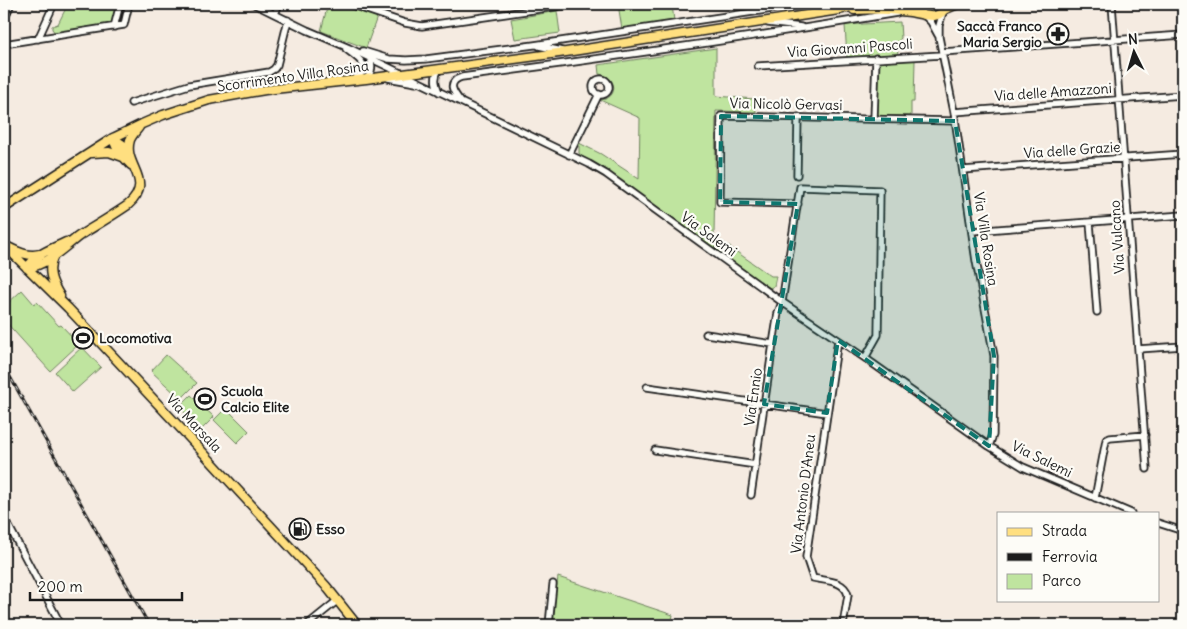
<svg xmlns="http://www.w3.org/2000/svg" width="1187" height="629" font-family="Delius,sans-serif">
<style>
.green{fill:#bfe49f;stroke:#6e805e}
.lines{fill:none;stroke-linecap:round;stroke-linejoin:round}
.minor-casing{stroke:#1c1c1c;stroke-width:9}
.major-casing{stroke:#1c1c1c;stroke-width:11}
.minor{stroke:#fdfcf7;stroke-width:5.5}
.major{stroke:#ffdf80;stroke-width:8}
.rail-casing{stroke:#1c1c1c;stroke-width:3}
.rail{stroke:#fdfcf7;stroke-width:1;stroke-dasharray:4;stroke-linecap:butt}
.marked{fill:#0f766e;fill-opacity:0.2;stroke:#0f766e;stroke-width:4;stroke-dasharray:10 6;stroke-linejoin:round}
.labels{text-anchor:middle;dominant-baseline:central;stroke-width:4.5;stroke-linejoin:round;paint-order:stroke}
.poi-label{font-size:14px;font-weight:bold;fill:#1c1c1c;stroke:#fdfcf7;text-anchor:start}
.street-label{font-size:14px;fill:#1c1c1c;stroke:#fdfcf7}
</style>
<rect width="100%" height="100%" fill="#f5ebe1"/>
<filter id="ink" filterUnits="userSpaceOnUse"><feTurbulence type="fractalNoise" baseFrequency=".02" numOctaves="2"/><feDisplacementMap in="SourceGraphic" scale="10" xChannelSelector="R" yChannelSelector="G"/><feConvolveMatrix kernelMatrix="1 2 1 2 8 2 1 2 1" color-interpolation-filters="sRGB"/></filter>
<g filter="url(#ink)">
<path class="green" d="M68 4H117L112 25 56 34 52 29V26L58 24Z
M328 4H335L377 17 366 48 321 31Z
M618 4H672L674 21 622 29Z
M917 4H946L939 12C927 13 925 14 917 4Z
M557 11 560 33 515 39 511 19Z
M900 22 901 38 897 43 898 55 847 58 845 25Z
M716 48V96L755 99 756 112 716 111 714 236 771 276H776L774 286 770 288 624 183 596 164 581 156 579 153V143L601 154 639 179 640 118 600 100C619 99 618 76 599 74L598 65Z
M915 60 914 102H911V116H876L878 62Z
M22 290 34 304 37 302 59 326 61 325 79 344 50 371 4 320V307Z
M82 347 101 367 73 392 55 372Z
M166 355 197 383 181 399 151 371Z
M191 395 214 417 202 429 179 407Z
M226 408 249 431 237 443 214 420Z
M558 577 673 615 671 625H551Z"/>
<g class="lines">
<g class="minor-casing">
<path id="minor" d="M254 4 307 30 349 48 589 164 606 174 782 302 865 358 989 446 1023 467 1131 513
M349 4 405 23 422 26 574 4
M1112 4 1147 469
M955 5 966 4
M943 12 939 26V37L954 112 976 261 994 356 993 435 989 446
M275 14 279 4
M925 16 931 22 938 35
M4 19 11 4
M768 23 801 27
M114 27 120 4
M38 39 54 4
M4 44 124 25 129 4
M539 46 562 51
M346 49C359 59 374 67 354 79
M363 51 389 59 406 60 426 59 534 45 806 4
M942 52 1183 35
M758 66 942 55
M388 78 416 83
M366 79C372 72 373 67 370 58
M593 87a8 8 0 1 1 16 0a8 8 0 1 1-16 0Z
M439 92C435 83 434 77 439 69
M461 102C453 92 446 82 462 77 608 58 753 37 897 13
M131 103 189 85 269 72 274 69 277 65 288 20
M954 112 1183 95
M874 119 876 58
M569 155 599 94
M963 170 1183 154
M797 175 798 117
M798 204 720 202 721 116 955 121
M1090 222 1097 312
M972 231 1183 215
M706 334 773 344
M838 340 806 557 813 578C825 581 845 580 848 595L843 625
M1138 349 1183 346
M647 387 827 413
M655 450 756 465
M751 495 773 344 778 313 782 302 800 187 880 190 878 335 865 358
M1095 498 1106 440 1110 438 1145 435
M4 517 61 625
M1158 523 1183 531
M307 625 338 600
M549 625 553 584"/>
</g>
<g class="major-casing">
<path id="major" d="M914 4 918 10 922 14
M946 9 958 4
M854 10C873 9 892 10 910 12 918 13 927 17 934 16 941 15 945 10 949 4
M113 138C116 150 123 157 131 165
M113 138 122 144 129 154
M92 153 109 152 123 157
M4 208 113 138 142 124 163 115 209 100 265 90 366 79 566 52 839 10 863 4
M4 245 68 308 185 433 326 586 357 625
M8 247C18 252 28 257 40 254
M54 255C46 270 52 283 60 296
M27 268C47 265 63 248 79 236 95 226 112 216 128 205 156 180 122 166 130 140 132 135 136 131 139 127
M27 268C37 253 50 250 66 242"/>
</g>
<use href="#minor" class="minor"/>
<use href="#major" class="major"/>
<g class="rail-casing">
<path id="rail" d="M4 366 149 625"/>
</g>
<use href="#rail" class="rail"/>
</g>
</g>
<path class="marked" d="M721 116 955 121 994 356 989 446 838 340 827 413 764 404 798 204 720 202Z"/>
<defs>
<g id="pharmacy-ring" transform="scale(1.125)"><circle r="9.5" fill="#fdfcf7" stroke="#1c1c1c" stroke-width="1.5"/><path d="M-2-6h4v4h4v4h-4v4h-4v-4h-4v-4h4Z" fill="#1c1c1c"/></g>
<g id="stadium-ring" transform="scale(1.125)"><circle r="9.5" fill="#fdfcf7" stroke="#1c1c1c" stroke-width="1.5"/><path d="M0-5a6.5 5 0 1 0 0 10a6.5 5 0 1 0 0-10ZM-3.5-1.8h7v3.6h-7Z" fill="#1c1c1c"/></g>
<g id="fuel-ring" transform="scale(1.125)"><circle r="9.5" fill="#fdfcf7" stroke="#1c1c1c" stroke-width="1.5"/><path d="M-5.5-6h7V0h2V4h1.3V-2.5L3-4.5l.8-.8L6-3V5H2.5V1h-1V6h-7ZM-4.2-4.7v3.2H.2V-4.7Z" fill="#1c1c1c"/></g>
</defs>
<g fill-rule="evenodd">
<use href="#pharmacy-ring" x="1058" y="34"/>
<use href="#stadium-ring" x="83" y="338"/>
<use href="#stadium-ring" x="205" y="399"/>
<use href="#fuel-ring" x="300" y="529"/>
</g>
<g class="labels">
<g class="poi-label">
<text x="1042" y="26" text-anchor="end">Saccà Franco<tspan x="1042" dy="16">Maria Sergio</tspan></text>
<text x="99" y="338">Locomotiva</text>
<text x="221" y="391">Scuola<tspan x="221" dy="16">Calcio Elite</tspan></text>
<text x="316" y="529">Esso</text>
</g>
<g class="street-label">
<text transform="translate(850 48) rotate(-4)">Via Giovanni Pascoli</text>
<text transform="translate(293 76) rotate(-8)">Scorrimento Villa Rosina</text>
<text transform="translate(1053 92) rotate(-4)">Via delle Amazzoni</text>
<text transform="translate(786 104) rotate(1)">Via Nicolò Gervasi</text>
<text transform="translate(1072 150) rotate(-4)">Via delle Grazie</text>
<text transform="translate(709 234) rotate(36)">Via Salemi</text>
<text transform="translate(1117 237) rotate(-94)">Via Vulcano</text>
<text transform="translate(986 239) rotate(81)">Via Villa Rosina</text>
<text transform="translate(753 397) rotate(-82)">Via Ennio</text>
<text transform="translate(194 423) rotate(47)">Via Marsala</text>
<text transform="translate(1042 459) rotate(26)">Via Salemi</text>
<text transform="translate(803 494) rotate(-83)">Via Antonio D'Aneu</text>
</g>
</g>
<rect width="1187" height="629" fill="none" stroke="#fdfcf7" stroke-width="20"/>
<rect x="10" y="10" width="1167" height="609" fill="none" stroke="#1c1c1c" stroke-width="2" filter="url(#ink)"/>
<rect x="997" y="512" width="162" height="90" fill="#fdfcf7" stroke="#a3a29f"/>
<rect x="1007" y="528" width="25" height="8" fill="#ffdf80" stroke="#a3a29f"/>
<text x="1042" y="536" font-size="15" fill="#1c1c1c">Strada</text>
<rect x="1007" y="553" width="25" height="8" fill="#1c1c1c" stroke="#a3a29f"/>
<text x="1042" y="562" font-size="15" fill="#1c1c1c">Ferrovia</text>
<rect x="1007" y="574" width="25" height="15" fill="#bfe49f" stroke="#a3a29f"/>
<text x="1042" y="586" font-size="15" fill="#1c1c1c">Parco</text>
<g transform="translate(1134 52) rotate(355)" stroke="#fdfcf7" stroke-width="4" paint-order="stroke">
<path d="M0-4L9 19L0 12L-9 19Z" fill="#1c1c1c"/>
<text y="-8" font-size="14" font-weight="bold" text-anchor="middle" fill="#1c1c1c">N</text>
</g>
<path d="M30 592v8h152v-8" fill="none" stroke="#1c1c1c" stroke-width="2.5"/>
<text x="38" y="592" font-size="15" fill="#1c1c1c" stroke="#fdfcf7" stroke-width="4" paint-order="stroke">200 m</text>
</svg>
